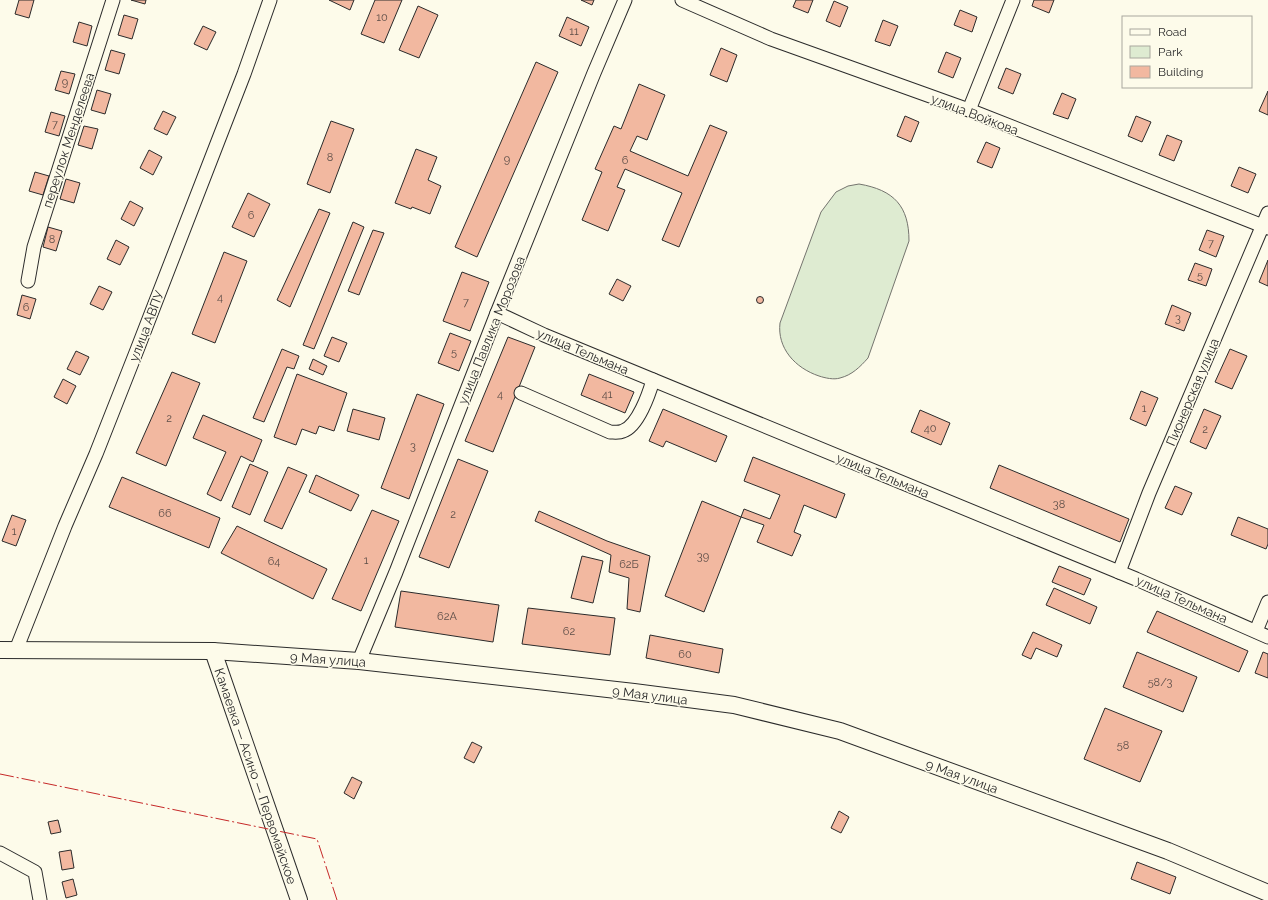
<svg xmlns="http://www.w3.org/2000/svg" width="1268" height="900" font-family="Raleway,sans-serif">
<rect width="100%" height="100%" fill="#fdfbea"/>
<path fill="#deebd1" stroke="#74746e" d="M859 184C894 190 909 206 909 241L868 358C860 367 852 375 840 378 834 380 825 378 819 376 795 368 777 348 780 323L821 212 836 192 848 186Z"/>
<g fill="#f2b8a0" stroke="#2b2b2b">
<polygon points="19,0 34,0 29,18 15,14"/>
<polygon points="131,0 146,0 145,4"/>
<polygon points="329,0 354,0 350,10"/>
<polygon points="375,0 402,0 384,43 361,34"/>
<polygon points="581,0 594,0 592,5"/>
<polygon points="796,0 813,0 808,13 793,7"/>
<polygon points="1034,0 1054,0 1049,13 1032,6"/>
<polygon points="834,1 848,7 840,27 826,21"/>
<polygon points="418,6 438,15 419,58 399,50"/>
<polygon points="960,10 977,17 972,32 954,25"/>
<polygon points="124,15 138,19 132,39 118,35"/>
<polygon points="567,17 589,27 581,46 559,36"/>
<polygon points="883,20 898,26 890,46 875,41"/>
<polygon points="79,22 92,26 87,46 73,42"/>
<polygon points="203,26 216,32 207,50 194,44"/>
<polygon points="721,48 737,55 727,82 710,75"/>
<polygon points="111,50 125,54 119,74 105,70"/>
<polygon points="946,52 961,58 953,78 938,72"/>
<polygon points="536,62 558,72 477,257 455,247"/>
<polygon points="1006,68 1021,74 1013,94 998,88"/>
<polygon points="61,71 75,74 69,94 55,90"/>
<polygon points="639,84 665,95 647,140 637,136 630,151 688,176 710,125 727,132 679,247 662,240 682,193 625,169 617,187 625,190 608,231 582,220 602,172 595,169 614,126 621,129"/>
<polygon points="97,90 111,94 105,114 91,110"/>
<polygon points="1268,91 1268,115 1259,111"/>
<polygon points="1062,93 1076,99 1068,119 1053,114"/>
<polygon points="163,111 176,117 167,135 154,129"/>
<polygon points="51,112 65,116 59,136 45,132"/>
<polygon points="905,116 919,122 911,142 897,136"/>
<polygon points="1136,116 1151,122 1142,142 1128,136"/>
<polygon points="331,121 354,129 330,193 307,184"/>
<polygon points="84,126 98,129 92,149 78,145"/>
<polygon points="1167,135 1182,141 1174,161 1159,155"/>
<polygon points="986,142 1000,148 992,168 977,162"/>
<polygon points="416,149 437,157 428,180 441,186 430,214 412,207 411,209 395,203"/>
<polygon points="149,150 162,157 153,175 140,168"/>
<polygon points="1239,167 1256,174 1248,193 1231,186"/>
<polygon points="35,172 49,176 43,195 29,191"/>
<polygon points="66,179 80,183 74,203 60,199"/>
<polygon points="248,193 270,204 254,237 232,227"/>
<polygon points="130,201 143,208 134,226 121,219"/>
<polygon points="319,209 330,213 290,307 277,300"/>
<polygon points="353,222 364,227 314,349 303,345"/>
<polygon points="48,227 62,231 56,251 43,247"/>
<polygon points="373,230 384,233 359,295 348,291"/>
<polygon points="1207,230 1224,236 1216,257 1199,250"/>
<polygon points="116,240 129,247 120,265 107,259"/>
<polygon points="224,252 247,261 215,343 192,334"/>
<polygon points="1268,260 1268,286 1259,282"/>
<polygon points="1195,263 1212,269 1206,286 1188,280"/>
<polygon points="462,272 489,282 470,331 443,321"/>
<polygon points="617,279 631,286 623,301 609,294"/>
<polygon points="99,286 112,292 103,310 90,304"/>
<polygon points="22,295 36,299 30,319 17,315"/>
<circle cx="760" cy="300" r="3.5"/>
<polygon points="1172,305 1191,313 1184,331 1165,324"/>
<polygon points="450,333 471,341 459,371 438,363"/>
<polygon points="332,337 347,343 339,362 324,356"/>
<polygon points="508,337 535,347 493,452 465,441"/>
<polygon points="282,349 299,356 294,369 287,367 264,422 253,418"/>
<polygon points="1230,349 1247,356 1232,389 1215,382"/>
<polygon points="76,351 89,357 80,375 67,369"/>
<polygon points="313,359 327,366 323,375 309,369"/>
<polygon points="172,372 200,383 166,466 136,453"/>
<polygon points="297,374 347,393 334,431 319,426 316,434 302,429 296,445 274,437"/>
<polygon points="589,374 634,392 625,413 581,395"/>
<polygon points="63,379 76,386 67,404 54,397"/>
<polygon points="1141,391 1158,398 1146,426 1130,419"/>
<polygon points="417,394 444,404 409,499 381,488"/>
<polygon points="353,409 385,418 379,440 347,431"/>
<polygon points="663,409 727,436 716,462 666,441 663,447 649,441"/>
<polygon points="1204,409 1221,416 1206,449 1190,442"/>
<polygon points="920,410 950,423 941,445 911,432"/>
<polygon points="203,415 262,440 253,462 241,456 221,501 207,494 226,452 193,438"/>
<polygon points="753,457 845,494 836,518 804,505 794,532 801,535 792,556 757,542 764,525 741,517 744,509 770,519 780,495 744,481"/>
<polygon points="458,459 488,471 449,568 419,557"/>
<polygon points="250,464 268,472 250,515 232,507"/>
<polygon points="999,465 1129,519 1120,542 990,488"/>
<polygon points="288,467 307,475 282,529 264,521"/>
<polygon points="316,475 359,495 351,511 309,492"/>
<polygon points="122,477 220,518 209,548 109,507"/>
<polygon points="1175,486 1192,493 1182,515 1165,508"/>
<polygon points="702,501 741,517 704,612 665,596"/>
<polygon points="372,510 399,521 361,611 332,599"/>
<polygon points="539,511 607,541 650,556 640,612 627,609 629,578 609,572 611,555 535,521"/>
<polygon points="12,515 26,520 16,546 2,541"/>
<polygon points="1238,517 1268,529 1268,544 1266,549 1231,535"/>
<polygon points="237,526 327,569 313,599 221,553"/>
<polygon points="582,556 603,561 593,603 571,598"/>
<polygon points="1059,566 1091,579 1084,595 1052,582"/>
<polygon points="1054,588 1097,607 1090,624 1046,605"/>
<polygon points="401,591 499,605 493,642 395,627"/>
<polygon points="528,608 615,618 610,655 522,644"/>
<polygon points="1157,611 1248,651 1239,672 1147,632"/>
<polygon points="1033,632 1062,645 1057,657 1036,648 1031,659 1022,655"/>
<polygon points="650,635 723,649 719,673 646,658"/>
<polygon points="1137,652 1197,677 1183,712 1123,687"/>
<polygon points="1263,652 1268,654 1268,678 1255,673"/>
<polygon points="1105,708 1162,731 1140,782 1084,759"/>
<polygon points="472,742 482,747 474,763 464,758"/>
<polygon points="352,777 362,782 354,799 344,793"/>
<polygon points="839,811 849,817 841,833 831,828"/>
<polygon points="58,820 61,832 51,834 48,822"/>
<polygon points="71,850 74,868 62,870 59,852"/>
<polygon points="1137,862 1176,877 1170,894 1131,879"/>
<polygon points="73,879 77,895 66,898 62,882"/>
</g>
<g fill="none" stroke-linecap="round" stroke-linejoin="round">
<g stroke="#2b2b2b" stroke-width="15">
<g id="minor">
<polyline points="682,0 771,39 969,110 1268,228"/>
<polyline points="969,110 1013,0"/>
<polyline points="28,281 34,247 113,0"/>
<polyline points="497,313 544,335 1136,579 1268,637"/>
<path d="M521 393 610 432C614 432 619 433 623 431 638 426 649 394 653 380"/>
<polyline points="1119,572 1149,493 1268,213"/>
<polyline points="1256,631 1268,602"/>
<polyline points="16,650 65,526 96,454 137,350 244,74 270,0"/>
<polyline points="359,661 396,572 497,313 594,73 625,0"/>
<polyline points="0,853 35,872 40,900"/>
</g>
</g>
<g stroke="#2b2b2b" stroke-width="18">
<g id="major">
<polyline points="0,650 213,651 359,661 634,692 734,705 840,731 1168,851 1268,893"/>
<polyline points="213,651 299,900"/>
</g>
</g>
<use href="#minor" stroke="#fdfbea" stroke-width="13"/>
<use href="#major" stroke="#fdfbea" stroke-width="16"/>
<polyline stroke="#c62828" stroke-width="1" stroke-dasharray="14 3 2 3" stroke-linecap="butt" points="0,774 317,839 337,900"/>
</g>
<g text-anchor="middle" stroke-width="3" stroke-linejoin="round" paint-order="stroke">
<g font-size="11" fill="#5d4e48">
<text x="382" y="21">10</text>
<text x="574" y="35">11</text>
<text x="65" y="86">9</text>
<text x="55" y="128">7</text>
<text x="330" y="161">8</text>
<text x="507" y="163">9</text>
<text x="625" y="164">6</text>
<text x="251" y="219">6</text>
<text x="52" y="243">8</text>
<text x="1211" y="247">7</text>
<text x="1200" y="279">5</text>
<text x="220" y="301">4</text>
<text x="466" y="306">7</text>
<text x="26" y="311">6</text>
<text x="1178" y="322">3</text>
<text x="454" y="356">5</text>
<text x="500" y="398">4</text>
<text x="607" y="398">41</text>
<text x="1144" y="412">1</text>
<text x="169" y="422">2</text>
<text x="930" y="432">40</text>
<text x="1205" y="433">2</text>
<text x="413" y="450">3</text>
<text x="1059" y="508">38</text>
<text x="165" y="517">66</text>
<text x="453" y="518">2</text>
<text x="14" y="535">1</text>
<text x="703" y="560">39</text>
<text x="366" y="564">1</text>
<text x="274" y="565">64</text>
<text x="629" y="568">62Б</text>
<text x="447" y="620">62А</text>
<text x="569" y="635">62</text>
<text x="685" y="658">60</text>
<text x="1160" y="686">58/3</text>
<text x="1123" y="749">58</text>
</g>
<g font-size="13" fill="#2b2b2b" stroke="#fdfbea">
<text transform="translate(975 114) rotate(21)" y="5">улица Войкова</text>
<text transform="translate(68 140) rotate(-72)" y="5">переулок Менделеева</text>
<text transform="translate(146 326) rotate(-69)" y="5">улица АВПУ</text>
<text transform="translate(491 330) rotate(-68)" y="5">улица Павлика Морозова</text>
<text transform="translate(583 351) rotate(23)" y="5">улица Тельмана</text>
<text transform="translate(1192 392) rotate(-67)" y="5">Пионерская улица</text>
<text transform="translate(883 475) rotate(22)" y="5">улица Тельмана</text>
<text transform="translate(1182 599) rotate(24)" y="5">улица Тельмана</text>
<text transform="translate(328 659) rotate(4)" y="5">9 Мая улица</text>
<text transform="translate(650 695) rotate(7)" y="5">9 Мая улица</text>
<text transform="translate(256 776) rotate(71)" y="5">Камаевка — Асино — Первомайское</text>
<text transform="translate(962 776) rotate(20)" y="5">9 Мая улица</text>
</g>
</g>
<rect x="1122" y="16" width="130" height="72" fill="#fdfbea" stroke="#a9a89e"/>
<rect x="1130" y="29" width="20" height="6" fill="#fdfbea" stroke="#a9a89e"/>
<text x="1158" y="36" font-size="12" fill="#2b2b2b">Road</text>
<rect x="1130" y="46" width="20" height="12" fill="#deebd1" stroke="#a9a89e"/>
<text x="1158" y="56" font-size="12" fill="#2b2b2b">Park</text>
<rect x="1130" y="66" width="20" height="12" fill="#f2b8a0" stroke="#a9a89e"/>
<text x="1158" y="76" font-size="12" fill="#2b2b2b">Building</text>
</svg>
